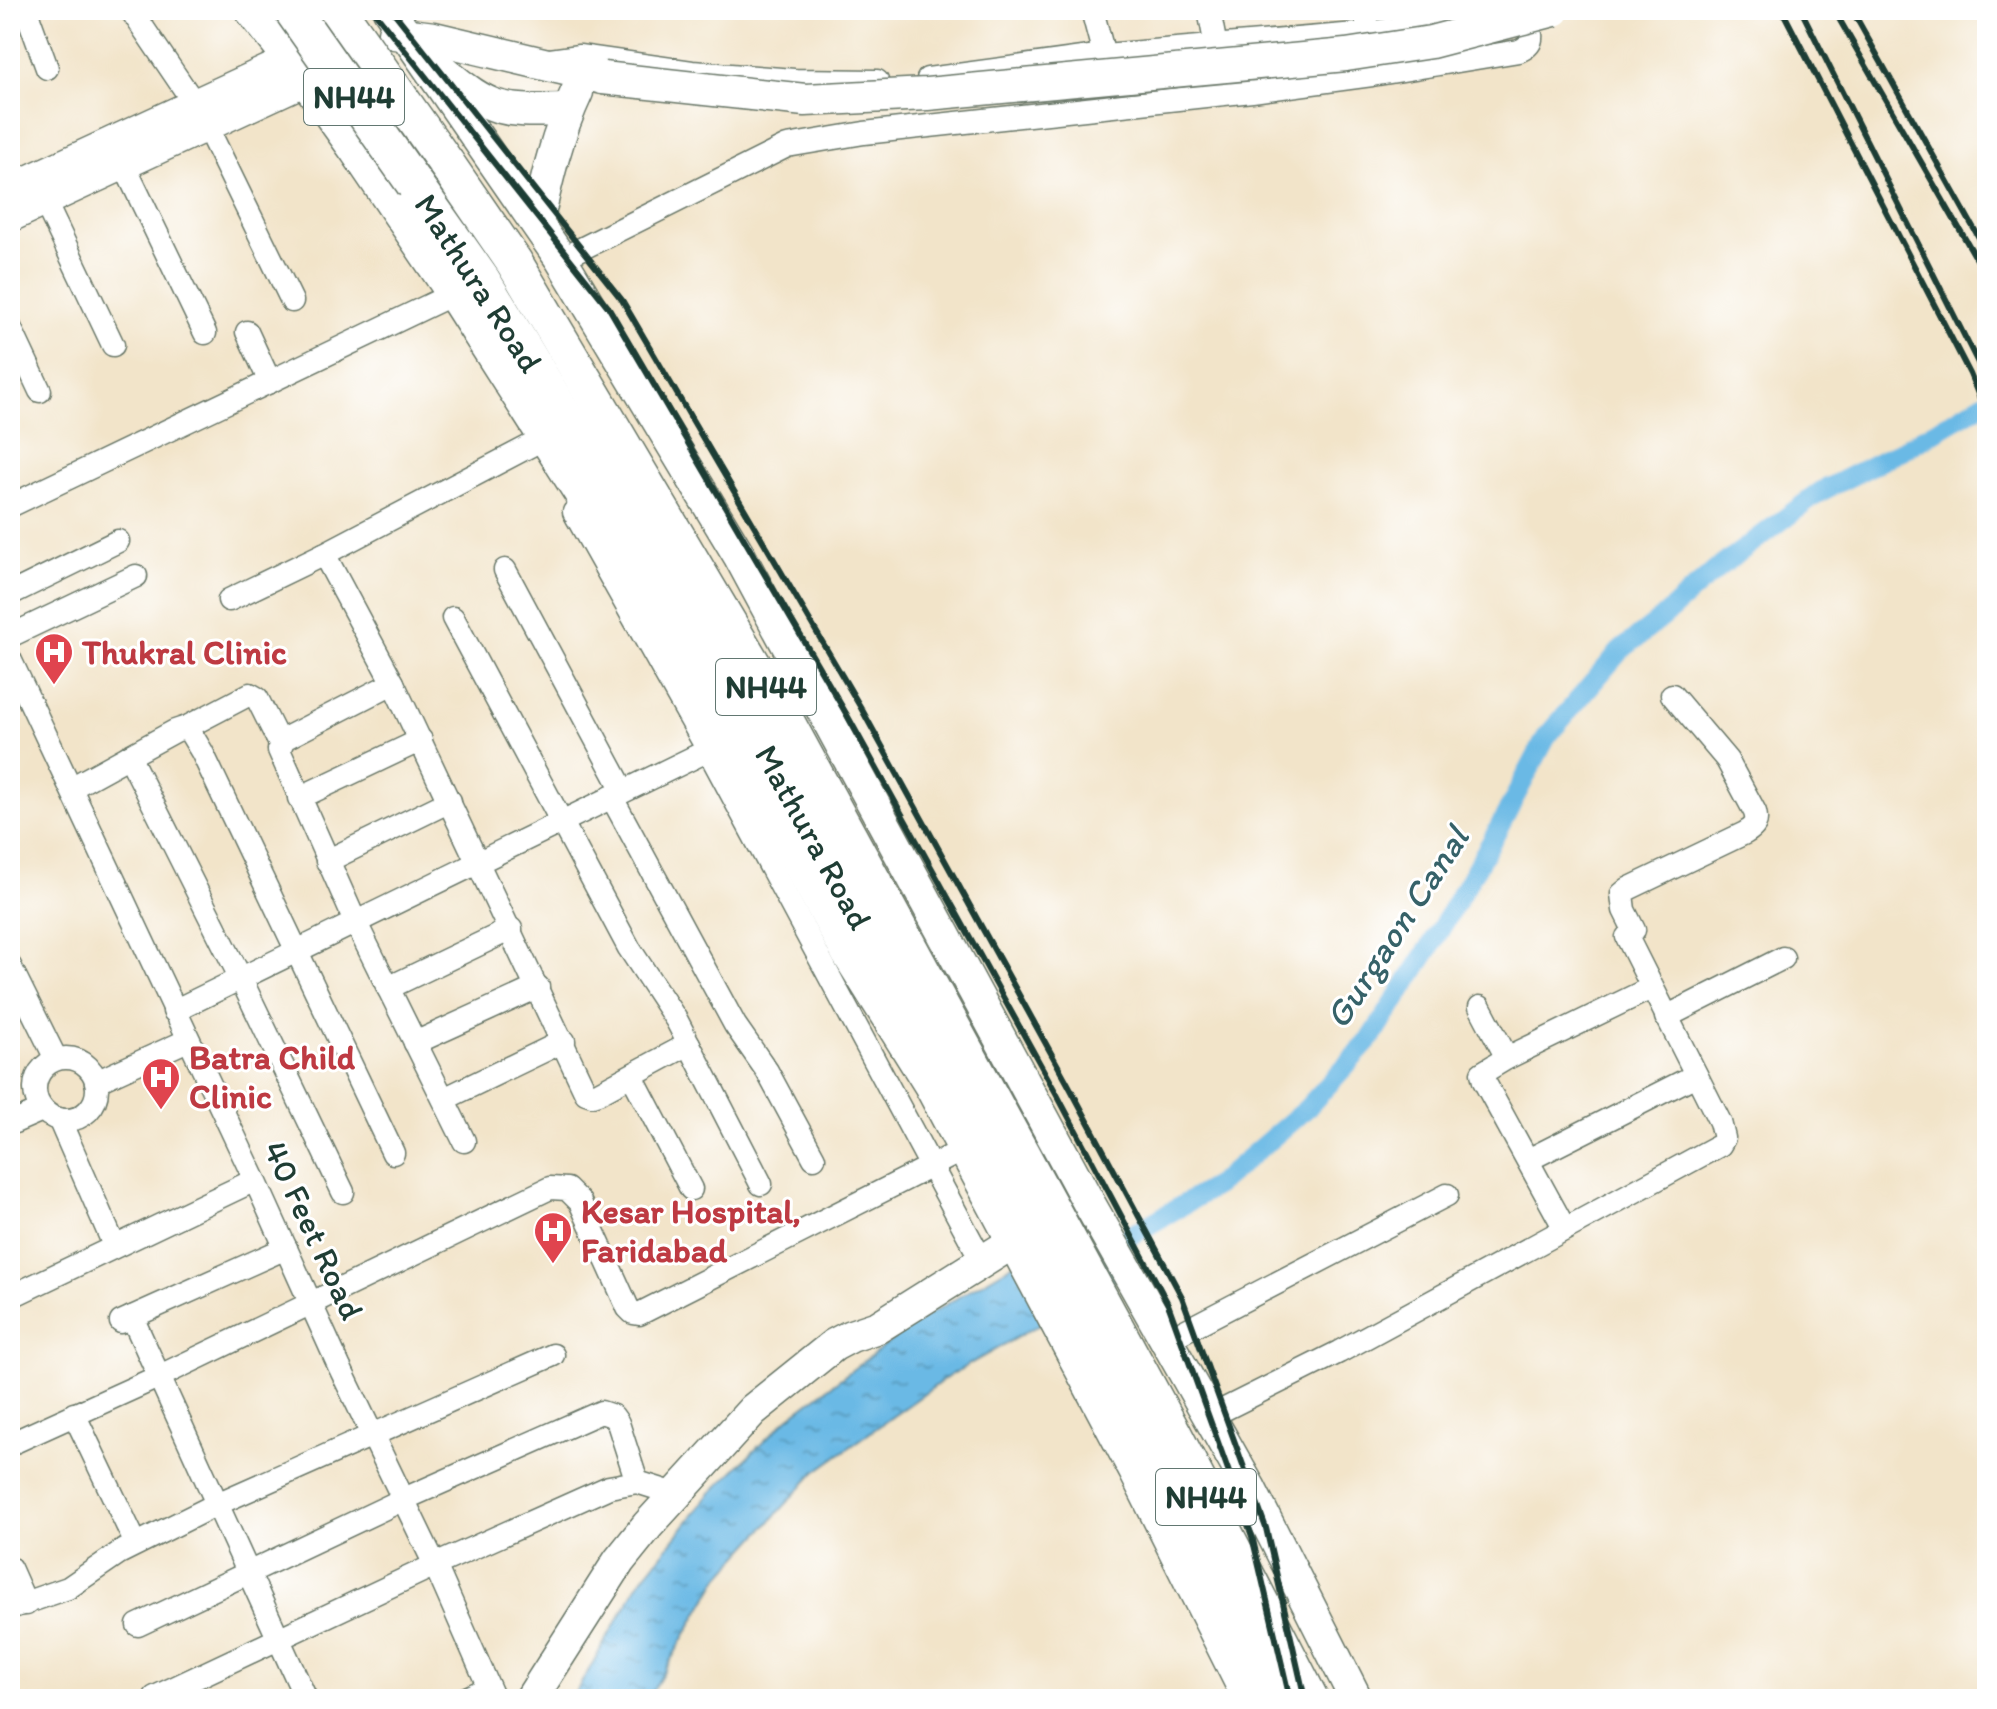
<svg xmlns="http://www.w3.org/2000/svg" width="1997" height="1709" font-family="Itim,sans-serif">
<defs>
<pattern id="water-ripples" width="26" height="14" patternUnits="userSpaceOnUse" patternTransform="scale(2)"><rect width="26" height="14" fill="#6bb9e5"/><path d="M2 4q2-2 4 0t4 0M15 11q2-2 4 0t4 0" fill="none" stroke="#5798ba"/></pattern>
</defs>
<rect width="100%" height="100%" fill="#fff"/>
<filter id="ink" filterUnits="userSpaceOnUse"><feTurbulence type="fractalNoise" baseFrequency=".0125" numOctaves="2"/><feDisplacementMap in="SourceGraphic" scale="16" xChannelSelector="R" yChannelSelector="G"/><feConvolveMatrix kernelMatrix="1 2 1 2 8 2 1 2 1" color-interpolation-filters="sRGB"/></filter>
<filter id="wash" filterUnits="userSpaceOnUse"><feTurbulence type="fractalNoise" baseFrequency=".006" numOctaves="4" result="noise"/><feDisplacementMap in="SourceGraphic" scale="32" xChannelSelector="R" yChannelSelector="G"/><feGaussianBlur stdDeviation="1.8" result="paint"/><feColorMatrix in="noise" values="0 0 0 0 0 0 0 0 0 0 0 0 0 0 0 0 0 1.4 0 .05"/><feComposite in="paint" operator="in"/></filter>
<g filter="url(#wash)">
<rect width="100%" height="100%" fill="#f2e4c9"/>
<polygon fill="url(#water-ripples)" stroke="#457b8c" stroke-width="2" points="1097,1214 1131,1272 949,1376 815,1472 718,1579 648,1699 572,1699 639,1583 710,1494 788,1418 912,1325"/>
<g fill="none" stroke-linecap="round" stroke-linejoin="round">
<polyline stroke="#6bb9e5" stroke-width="20" points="1106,1250 1217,1185 1307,1108 1372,1037 1430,947 1494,837 1547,736 1620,651 1662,618 1717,569 1820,492 1906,448 1987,401"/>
</g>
</g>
<g filter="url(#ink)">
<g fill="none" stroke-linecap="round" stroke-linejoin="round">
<g stroke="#697768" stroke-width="25">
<g id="minor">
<polyline points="26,10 47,68"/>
<polyline points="131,10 194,103"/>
<polyline points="1092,10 1104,55"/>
<polyline points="1209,10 1216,47"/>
<polyline points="1366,10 1369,46"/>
<polyline points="550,60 579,56 692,72 794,80 877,81"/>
<polyline points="928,79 1104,55 1368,33 1462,18 1485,10"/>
<polyline points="207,127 292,301"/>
<polyline points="124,165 205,333"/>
<polyline points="45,202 113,345"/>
<path d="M561 259 787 146 864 133 1252 91 1372 75 1519 51C1541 42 1528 25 1520 10"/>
<polyline points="10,327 40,391"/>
<polyline points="247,332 270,382"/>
<polyline points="10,506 453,294"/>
<polyline points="574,512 708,750 982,1261"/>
<polyline points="324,554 393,683 586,1093 592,1095 598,1093 689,1044"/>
<polyline points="505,570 623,790"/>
<polyline points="10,594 118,541"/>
<polyline points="229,600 324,554 545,438"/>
<polyline points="453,618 629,948 677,1021 761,1184"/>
<polyline points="10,636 136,576"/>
<polyline points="10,659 255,1180 339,1366 435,1565 494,1699"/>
<polyline points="393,683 284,739 279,750 355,921 464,1141"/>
<polyline points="187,727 250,694 257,698 280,744"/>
<polyline points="129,756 240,977 343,1192"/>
<polyline points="71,788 175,731 187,727 202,752 393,1153"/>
<polyline points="611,796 735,1025 767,1071 814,1158"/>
<polyline points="299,798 421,740"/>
<polyline points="327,861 450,801"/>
<polyline points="10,966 56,1059"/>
<polyline points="388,988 511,929"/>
<polyline points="1480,1007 1507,1058"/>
<polyline points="174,1011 719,745"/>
<polyline points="1666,1017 1783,958"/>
<polyline points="415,1043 538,987"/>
<circle cx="66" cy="1089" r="31"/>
<polyline points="632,1076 691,1189"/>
<polyline points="96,1082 188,1040"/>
<polyline points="444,1099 564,1041"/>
<polyline points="59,1119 114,1245"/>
<polyline points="10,1124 42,1110"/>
<polyline points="1528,1160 1696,1075"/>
<polyline points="1565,1229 1484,1081 1482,1073 1507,1058 1651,988"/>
<polyline points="10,1297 255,1180"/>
<polyline points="132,1317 306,1699"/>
<polyline points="121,1322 286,1248"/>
<polyline points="1167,1340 1447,1195"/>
<polyline points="74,1414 136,1544"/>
<path d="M1209 1417 1339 1352 1720 1145 1724 1138 1720 1122 1627 937 1634 930 1624 910 1622 894 1628 889 1745 833C1755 827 1758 823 1755 812L1727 760 1672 695"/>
<polyline points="10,1444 160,1376 550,1188 567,1189 580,1202 628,1308 633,1313 639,1314 963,1150"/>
<polyline points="10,1568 26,1604"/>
<polyline points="10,1608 68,1588 119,1553 217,1504 553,1355"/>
<polyline points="138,1625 404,1499 601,1412 613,1416 618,1423 637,1482"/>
<polyline points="155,1697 435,1565 609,1487 637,1482 675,1494"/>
<polyline points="464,1699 488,1688"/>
</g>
</g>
<g stroke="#697768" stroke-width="31">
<g id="tertiary">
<polyline points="10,188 290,59"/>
<polyline points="10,218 306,81"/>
</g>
</g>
<g stroke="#697768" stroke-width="35">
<g id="secondary">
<polyline points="251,10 290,59 356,151 453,294 631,573 731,739 848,954 930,1085 1135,1471 1249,1699"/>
<polyline points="389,10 561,259 739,555 1090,1205 1249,1487 1356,1699"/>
<polyline points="394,33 434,38 603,78"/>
<path d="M443 71C493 114 505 111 568 110"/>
<path d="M537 223C547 178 557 134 577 92"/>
<polyline points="531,1699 619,1561 648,1525 753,1410 834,1345 851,1336 878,1327 1012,1243"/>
</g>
</g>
<g stroke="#697768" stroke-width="39">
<g id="trunk">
<polyline points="446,163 514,262 782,714 1173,1433 1310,1699"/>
<polyline points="415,185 482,280 753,728 1156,1451 1277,1699"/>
</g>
</g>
<use href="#minor" stroke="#fff" stroke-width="22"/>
<use href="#tertiary" stroke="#fff" stroke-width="28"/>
<use href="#secondary" stroke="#fff" stroke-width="32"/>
<use href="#trunk" stroke="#fff" stroke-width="36"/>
<g stroke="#1f3d34" stroke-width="6">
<polyline points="373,10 609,308 847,715 1055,1091 1168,1304 1252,1536 1290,1699"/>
<polyline points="392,10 622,300 861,708 1068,1084 1182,1297 1266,1528 1305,1699"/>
<polyline points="1782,10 1970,374 1987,416"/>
<polyline points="1801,10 1987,381"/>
<polyline points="1834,10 1987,277"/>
<polyline points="1852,10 1987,252"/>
</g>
<g stroke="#697768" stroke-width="35" stroke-linecap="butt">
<polyline id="secondary-bridge" points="603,78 805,100 927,94 1346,55 1431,42 1554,10"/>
</g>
<g stroke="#697768" stroke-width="39" stroke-linecap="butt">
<g id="trunk-bridge">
<polyline points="292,10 415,185"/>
<polyline points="338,10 446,163"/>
</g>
</g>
<use href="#secondary-bridge" stroke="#fff" stroke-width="32"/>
<use href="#trunk-bridge" stroke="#fff" stroke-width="36"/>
</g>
</g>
<defs>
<g id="hospital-pin" transform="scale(2)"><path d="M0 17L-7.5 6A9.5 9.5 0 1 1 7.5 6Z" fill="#e0444e" stroke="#fff"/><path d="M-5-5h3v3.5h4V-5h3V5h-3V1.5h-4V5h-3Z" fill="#fff"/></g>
</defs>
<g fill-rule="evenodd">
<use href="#hospital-pin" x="54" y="652"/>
<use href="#hospital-pin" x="161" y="1077"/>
<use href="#hospital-pin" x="553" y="1231"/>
</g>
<g text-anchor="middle" stroke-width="6" stroke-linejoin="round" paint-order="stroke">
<g fill="#fff" stroke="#627771" stroke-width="2">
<rect x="304" y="69" width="100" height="56" rx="6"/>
<rect x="716" y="659" width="100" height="56" rx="6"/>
<rect x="1156" y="1469" width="100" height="56" rx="6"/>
</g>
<g font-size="32" font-weight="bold" fill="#1f3d34">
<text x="354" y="108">NH44</text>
<text x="766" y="698">NH44</text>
<text x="1206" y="1508">NH44</text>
</g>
<g font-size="34" fill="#1f3d34" stroke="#fff">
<text transform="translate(479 283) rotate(57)" y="12">Mathura Road</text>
<text transform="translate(814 837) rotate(61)" y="12">Mathura Road</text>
<text transform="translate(314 1230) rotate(65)" y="12">40 Feet Road</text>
</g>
<g font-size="34" font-weight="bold" fill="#be3a42" stroke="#fff" text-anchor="start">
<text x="82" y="664">Thukral Clinic</text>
<text x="189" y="1069">Batra Child<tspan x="189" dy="39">Clinic</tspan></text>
<text x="581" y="1223">Kesar Hospital,<tspan x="581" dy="39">Faridabad</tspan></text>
</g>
<g font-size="36" font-style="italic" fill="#366269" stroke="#fff">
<text transform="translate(1396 927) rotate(-57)" y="13">Gurgaon Canal</text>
</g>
</g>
<rect width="1997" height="1709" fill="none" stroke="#fff" stroke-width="40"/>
</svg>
